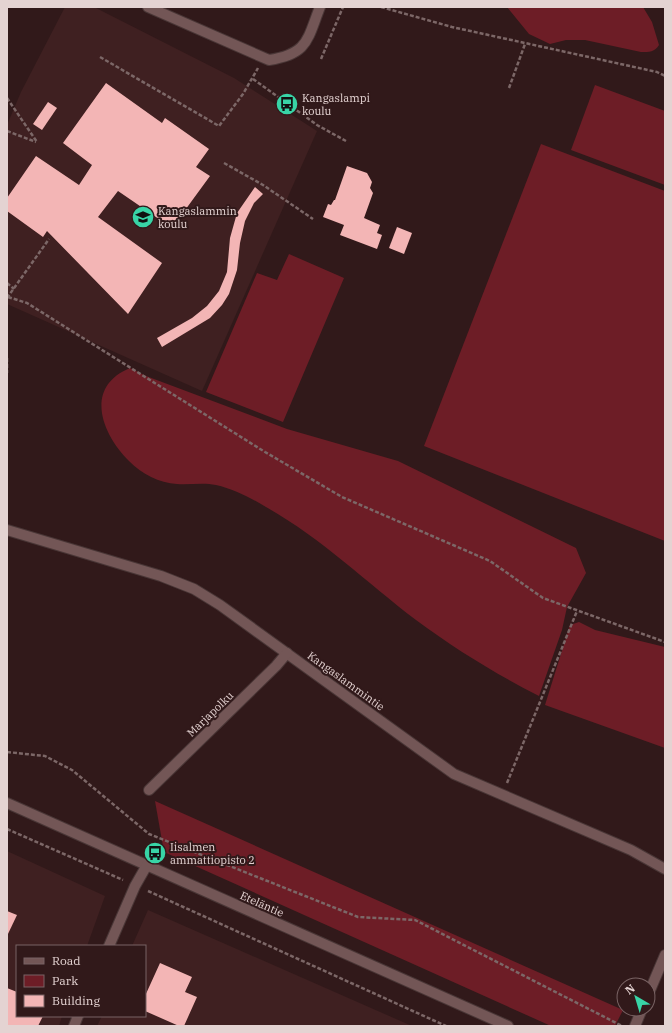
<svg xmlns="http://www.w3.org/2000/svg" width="672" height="1033" font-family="'IBM Plex Serif',serif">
<rect width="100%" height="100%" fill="#31191a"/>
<g fill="#3f2021">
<polygon points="65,7 94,7 234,78 317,131 202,391 7,304 7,125 21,92"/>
<polygon points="7,851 105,896 87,946 17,946 17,1016 62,1016 59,1026 7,1026"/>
<polygon points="148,910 412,1026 97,1026 102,1016 145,1016 145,946 132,946"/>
</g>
<g fill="#6d1d26">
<path d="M507 7H643L652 22 659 45C655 52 649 52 641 52L585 40H566L550 44 529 34Z"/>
<polygon points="595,85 665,111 665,185 571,150"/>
<polygon points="541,144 665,191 665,541 424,446"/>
<polygon points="289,254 344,278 283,422 206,392 257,273 277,280"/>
<path d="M130 368 146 376 287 429 398 461 576 548 586 573 567 607 562 630 539 696C496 674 455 649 416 620 366 582 321 538 266 507 251 498 234 489 216 485 203 482 190 485 177 484 159 483 142 474 129 461 101 433 84 387 130 368Z"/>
<polygon points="579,622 595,630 665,647 665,748 545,705 570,625"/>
<polygon points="155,801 623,1010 615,1026 551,1026 164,852"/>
</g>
<g fill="#f3b5b5">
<polygon points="106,83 162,123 165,118 209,149 196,167 210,176 172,228 118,191 98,217 162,263 128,314 47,231 43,237 7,211 7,198 36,156 79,185 92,165 63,143"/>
<polygon points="48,102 57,108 42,130 33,124"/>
<polygon points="347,166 367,173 372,182 370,188 373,193 364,218 380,225 377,233 382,235 377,249 340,235 344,225 323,217 328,204 331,205 334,200 335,200"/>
<polygon points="255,187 263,194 254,203 245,221 240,243 237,270 229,294 222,305 210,318 162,347 157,338 192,318 207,306 219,291 227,272 230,238 237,213"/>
<polygon points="397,227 412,233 404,254 389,248"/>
<polygon points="7,911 17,915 7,936"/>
<polygon points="160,963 192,977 185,992 197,997 184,1026 179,1026 145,1011 145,996"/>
<polygon points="7,988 17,992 17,1016 43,1016 38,1026 7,1026"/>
</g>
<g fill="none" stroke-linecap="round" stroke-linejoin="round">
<g stroke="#493636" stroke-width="12">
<g id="minor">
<path d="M148 7 269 60C308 54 307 40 320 7"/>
<polyline points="7,530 161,576 194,589 220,605 454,774 631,850 665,869"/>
<polyline points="149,790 276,666 287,653"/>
<polyline points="7,803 508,1026"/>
<polyline points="109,946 135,886 147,865"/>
<polyline points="648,995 665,955"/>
<polyline points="74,1026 78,1016"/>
<polyline points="635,1026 642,1009"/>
</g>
</g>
<g stroke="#7c6767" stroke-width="2.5" stroke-dasharray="4 2" stroke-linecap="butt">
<polyline points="381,7 452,27 657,72 665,76"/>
<polyline points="100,57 219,126 243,94 258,68"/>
<polyline points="321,59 343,7"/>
<polyline points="253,79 317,125 346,141"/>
<polyline points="509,88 525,44"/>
<polyline points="7,98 37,142"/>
<polyline points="7,131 36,142"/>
<polyline points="224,163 263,185 313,219"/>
<polyline points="7,283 14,289"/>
<polyline points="8,297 27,303 265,452 342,497 490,561 543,598 665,642"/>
<polyline points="7,298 49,239"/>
<polyline points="7,358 7,373"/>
<polyline points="7,752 45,756 72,770 149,834 358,917 415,920 622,1026"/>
<polyline points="507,783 577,611"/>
<polyline points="7,829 123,880"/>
<polyline points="148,891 446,1026"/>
</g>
<use href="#minor" stroke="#735656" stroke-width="10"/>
</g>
<defs>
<g id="bus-disc" transform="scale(1.15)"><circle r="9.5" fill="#38d4a6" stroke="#31191a"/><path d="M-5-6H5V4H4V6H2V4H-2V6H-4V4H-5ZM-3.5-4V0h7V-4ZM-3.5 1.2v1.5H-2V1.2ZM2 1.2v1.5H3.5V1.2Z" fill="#111"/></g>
<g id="school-disc" transform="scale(1.15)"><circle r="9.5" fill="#38d4a6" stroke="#31191a"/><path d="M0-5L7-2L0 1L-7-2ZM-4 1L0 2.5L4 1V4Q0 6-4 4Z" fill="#111"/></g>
</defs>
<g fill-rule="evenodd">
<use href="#bus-disc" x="287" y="104"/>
<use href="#school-disc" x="143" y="217"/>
<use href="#bus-disc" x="155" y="853"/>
</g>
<g text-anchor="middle" stroke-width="4" stroke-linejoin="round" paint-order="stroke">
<g font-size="11" fill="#e4d3d2" stroke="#31191a" text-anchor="start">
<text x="302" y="102">Kangaslampi<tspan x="302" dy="13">koulu</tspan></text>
<text x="158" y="215">Kangaslammin<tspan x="158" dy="13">koulu</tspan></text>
<text x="170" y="851">Iisalmen<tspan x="170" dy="13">ammattiopisto 2</tspan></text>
</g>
<g font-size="11" fill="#e4d3d2" stroke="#31191a">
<text transform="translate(346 681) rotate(36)" y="4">Kangaslammintie</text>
<text transform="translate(210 714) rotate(-44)" y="4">Marjapolku</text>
<text transform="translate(262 904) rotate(24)" y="4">Eteläntie</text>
</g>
</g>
<rect width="672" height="1033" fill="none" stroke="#e4d3d2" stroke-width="16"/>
<rect x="16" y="945" width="130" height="72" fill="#31191a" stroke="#796364"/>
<rect x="24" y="958" width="20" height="6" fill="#735656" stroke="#796364"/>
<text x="52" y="965" font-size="12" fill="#e4d3d2">Road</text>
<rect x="24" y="975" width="20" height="12" fill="#6d1d26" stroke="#796364"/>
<text x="52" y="985" font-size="12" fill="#e4d3d2">Park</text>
<rect x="24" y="995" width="20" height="12" fill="#f3b5b5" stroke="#796364"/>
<text x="52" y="1005" font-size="12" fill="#e4d3d2">Building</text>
<g transform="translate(636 997) rotate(322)"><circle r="19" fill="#31191a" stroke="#796364"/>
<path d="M0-3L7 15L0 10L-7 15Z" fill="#38d4a6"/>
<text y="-6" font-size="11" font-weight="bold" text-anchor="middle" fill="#e4d3d2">N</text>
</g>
</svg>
